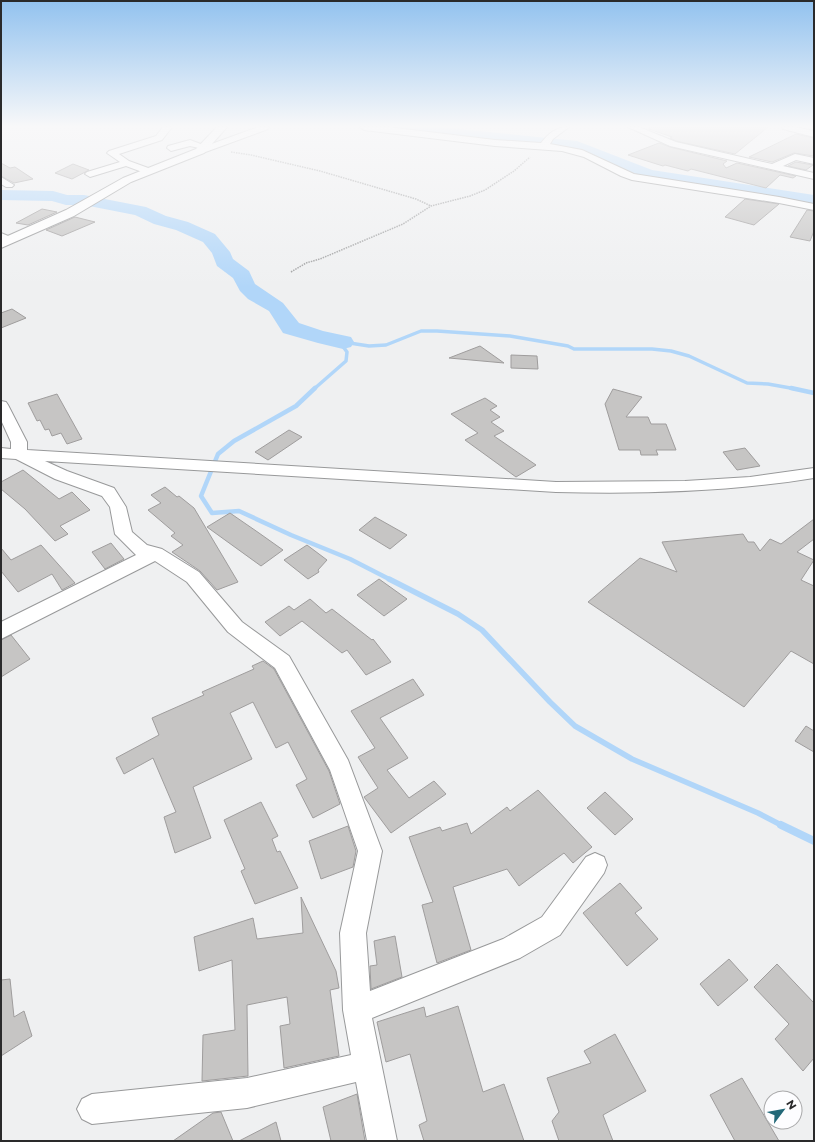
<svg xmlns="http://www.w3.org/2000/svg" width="815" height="1142" font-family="Montserrat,sans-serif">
<rect width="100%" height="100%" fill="#eff0f1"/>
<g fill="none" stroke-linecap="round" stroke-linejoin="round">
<polyline stroke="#b1d6f9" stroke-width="3.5" points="314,389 346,361 347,352 342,345 343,342 369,346 386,345 421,331 437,331 510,336 568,346 574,349 652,349 671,351 689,356 747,383 768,384 796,389"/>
<g stroke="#b1d6f9" stroke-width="4.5">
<polyline points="315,388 296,406 234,441 218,454 201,496 212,513 239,511 291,535 350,559 391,580"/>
<polyline points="791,388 814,393"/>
</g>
<polyline stroke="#b1d6f9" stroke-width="5.5" points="389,579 458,614 482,630 550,702 575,726 632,759 758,813 783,826"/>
<polyline stroke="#b1d6f9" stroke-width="8" points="781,825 814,841"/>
<g fill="#b1d6f9" fill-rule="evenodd">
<polygon points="392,127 439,127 577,141 652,170 814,195 814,205 649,179 575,149 399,131 394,130"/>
<polygon points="1,190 53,191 67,195 84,195 146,207 166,216 188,222 215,234 230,252 233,259 249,271 255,284 283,303 299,323 323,331 351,337 354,342 351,347 343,349 318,343 283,333 269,311 248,299 240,291 233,278 217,266 212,253 203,242 176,230 154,224 135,215 84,205 66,205 52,201 1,200"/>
</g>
</g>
<g fill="#c6c5c4" stroke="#9f9d9d">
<polygon points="649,127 768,127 735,154 676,141 670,138 672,137 649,129"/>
<polygon points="796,134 814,138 814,156 794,153 772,162 749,157"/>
<polygon points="659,143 670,147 727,161 723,164 726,168 737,163 796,176 793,178 780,175 766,188 691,169 688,171 665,165 663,166 628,155"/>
<polygon points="796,162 813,165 806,170 788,166"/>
<polygon points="1,163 10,168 15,167 33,179 14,183 1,176"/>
<polygon points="73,164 89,170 72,179 55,173"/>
<polygon points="745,199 779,204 754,225 725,217"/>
<polygon points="42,209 57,212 28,225 16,223"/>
<polygon points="807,210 814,211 814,231 810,241 790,237"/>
<polygon points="75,217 95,222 62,236 46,230"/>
<polygon points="12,309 26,318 1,328 1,313"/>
<polygon points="480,346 504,363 449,358"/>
<polygon points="511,355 537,356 538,369 511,368"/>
<polygon points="613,389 642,397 626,417 648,417 651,424 666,424 676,450 656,450 658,455 641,455 640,450 619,450 605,404"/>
<polygon points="57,394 82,439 67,444 61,433 52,436 49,429 45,430 40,420 37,421 28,403"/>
<polygon points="485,398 497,406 490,410 500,417 491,422 504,431 494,436 536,465 516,477 465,440 478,433 451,414"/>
<polygon points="289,430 302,437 268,460 255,452"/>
<polygon points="745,448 760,466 737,470 723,452"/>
<polygon points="23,470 59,499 72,492 90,510 60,526 68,534 55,541 25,509 1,489 1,482"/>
<polygon points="165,487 177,497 179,496 194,508 238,582 217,590 200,571 172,552 183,545 171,536 175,533 148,510 161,503 151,495"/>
<polygon points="230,513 259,533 283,550 261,566 207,527"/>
<polygon points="375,517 407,535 390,549 359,530"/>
<polygon points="814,519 814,539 797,552 814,560 801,580 814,586 814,664 791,651 744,707 588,602 640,558 677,572 662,542 743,534 748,542 754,542 760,551 770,539 781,544"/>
<polygon points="111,543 124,559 105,569 92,552"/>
<polygon points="41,545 75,583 62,590 52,574 18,592 1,571 1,548 11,560"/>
<polygon points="307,545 327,560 318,570 319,572 308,579 284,560"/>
<polygon points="379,579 407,599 384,616 357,595"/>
<polygon points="310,599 326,613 332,609 372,640 373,639 391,662 366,675 347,650 342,653 302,621 280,636 265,622 289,606 294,610"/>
<polygon points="11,635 30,659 1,677 1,640"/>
<polygon points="263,661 274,669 329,771 340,804 313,818 296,785 307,779 288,742 276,748 253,702 230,713 252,759 193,787 211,838 175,853 164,817 176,812 153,758 124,774 116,758 159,735 152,718 204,695 202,692 254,669 252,666"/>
<polygon points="413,679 424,695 380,718 408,758 387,770 409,798 434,781 446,794 391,833 364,797 378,788 358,757 375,748 351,711"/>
<polygon points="806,726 814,731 814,752 795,741"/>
<polygon points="538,790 592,847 573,863 564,853 519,886 507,869 453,887 471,950 437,963 422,905 433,902 409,837 440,827 442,831 467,823 471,834 507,807 510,811"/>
<polygon points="605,792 633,819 615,835 587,808"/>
<polygon points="261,802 278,836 272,839 277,852 280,851 298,888 255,904 241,871 245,869 224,820"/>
<polygon points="348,826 356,851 353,867 321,879 309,841"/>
<polygon points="620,883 642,908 635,913 658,939 627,966 583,913"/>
<polygon points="301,897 336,971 339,988 330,990 339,1056 284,1068 280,1026 290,1024 287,997 247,1005 248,1076 202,1081 203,1035 235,1030 232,960 199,971 194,937 253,918 257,939 303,933"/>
<polygon points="395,936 402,977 371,989 370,966 377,965 374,941"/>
<polygon points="729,959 748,980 718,1006 700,984"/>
<polygon points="777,964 814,1003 814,1058 803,1071 775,1039 789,1024 754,987"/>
<polygon points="10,979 14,1017 24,1011 32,1036 1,1056 1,980"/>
<polygon points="458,1006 483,1092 504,1084 524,1141 424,1141 419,1125 427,1121 410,1054 386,1062 377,1022 424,1007 426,1017"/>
<polygon points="615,1034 646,1091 603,1115 613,1141 559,1141 552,1121 559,1112 547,1078 591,1063 584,1051"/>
<polygon points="742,1078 779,1141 735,1141 710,1095"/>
<polygon points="357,1094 365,1141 331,1141 323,1107"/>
<polygon points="221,1112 233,1141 173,1141 213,1113"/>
<polygon points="276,1122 281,1141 239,1141"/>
</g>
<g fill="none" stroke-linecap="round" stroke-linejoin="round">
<g stroke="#98999a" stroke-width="2">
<g id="minor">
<polygon points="163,127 172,127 162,140 119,154 129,161 151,169 153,171 151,173 145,173 126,166 90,177 85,174 87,172 120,162 107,153 109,151 156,136"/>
<polygon points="258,127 269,127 268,129 200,154 196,151 199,148 190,146 171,151 167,148 168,146 190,140 206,146"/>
<path d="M360 127H387L495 140 541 143C549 133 556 127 569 127L553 139 550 144 582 150 634 174 779 197 814 204V210L779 203 632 180 621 176 584 157 562 151 495 146 364 130Z"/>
<polygon points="628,127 639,127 676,142 772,164 795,154 814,158 814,164 796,160 783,166 814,173 814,179 670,146"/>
<polygon points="782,127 795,127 814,131 814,137 783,129"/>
<polygon points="1,177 14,185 12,187 6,187 1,184"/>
<polygon points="1,233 13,238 14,240 9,243 1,240"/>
<path d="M1 401 6 402 8 405 27 442V450L556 482 685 481 750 477 814 468V478C728 492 643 494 556 492L45 461 67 471 114 488 126 507 132 532 147 545 162 549 199 572 242 622 289 656 348 760 382 851 366 933 370 991 503 939 542 917 586 857 595 853 604 857 607 865 604 873 560 935 520 958 372 1018 397 1141H367L356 1082 247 1108 92 1124 82 1119 77 1109 82 1099 92 1094 247 1078 351 1055 343 1010 340 933 358 851 330 770 275 668 228 632 187 582 155 561 1 639V622L136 555 115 534 110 507 102 496 55 479 16 459 1 458V448L11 449V442L1 420Z"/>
</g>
</g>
<g stroke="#98999a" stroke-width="2">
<polygon id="major" points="217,127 227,127 204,153 131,182 74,216 1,248 1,239 66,210 123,178 196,149"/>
</g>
<g stroke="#a0a1a2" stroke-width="1.5" stroke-dasharray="1.5 1" stroke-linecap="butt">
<polyline points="231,152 251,155 320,171 416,199 431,206"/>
<polyline points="291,272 306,263 320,259 403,224 431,206 470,196 485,190 514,171 530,157"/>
</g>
<use href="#minor" fill="#fff" fill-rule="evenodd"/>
<use href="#major" fill="#fff" fill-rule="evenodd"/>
</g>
<linearGradient id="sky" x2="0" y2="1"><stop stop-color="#92c2ef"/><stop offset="0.44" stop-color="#f8f8f9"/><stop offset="1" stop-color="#f8f8f9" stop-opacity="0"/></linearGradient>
<rect width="815" height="287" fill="url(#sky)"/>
<rect width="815" height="1142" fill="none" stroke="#2a2a2b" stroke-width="4"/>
<g transform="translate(783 1110) rotate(58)"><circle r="19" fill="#fdfdff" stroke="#a9a9aa"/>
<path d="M0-3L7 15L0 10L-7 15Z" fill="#226878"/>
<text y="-6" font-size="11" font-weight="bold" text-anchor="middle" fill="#2a2a2b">N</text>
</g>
</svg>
